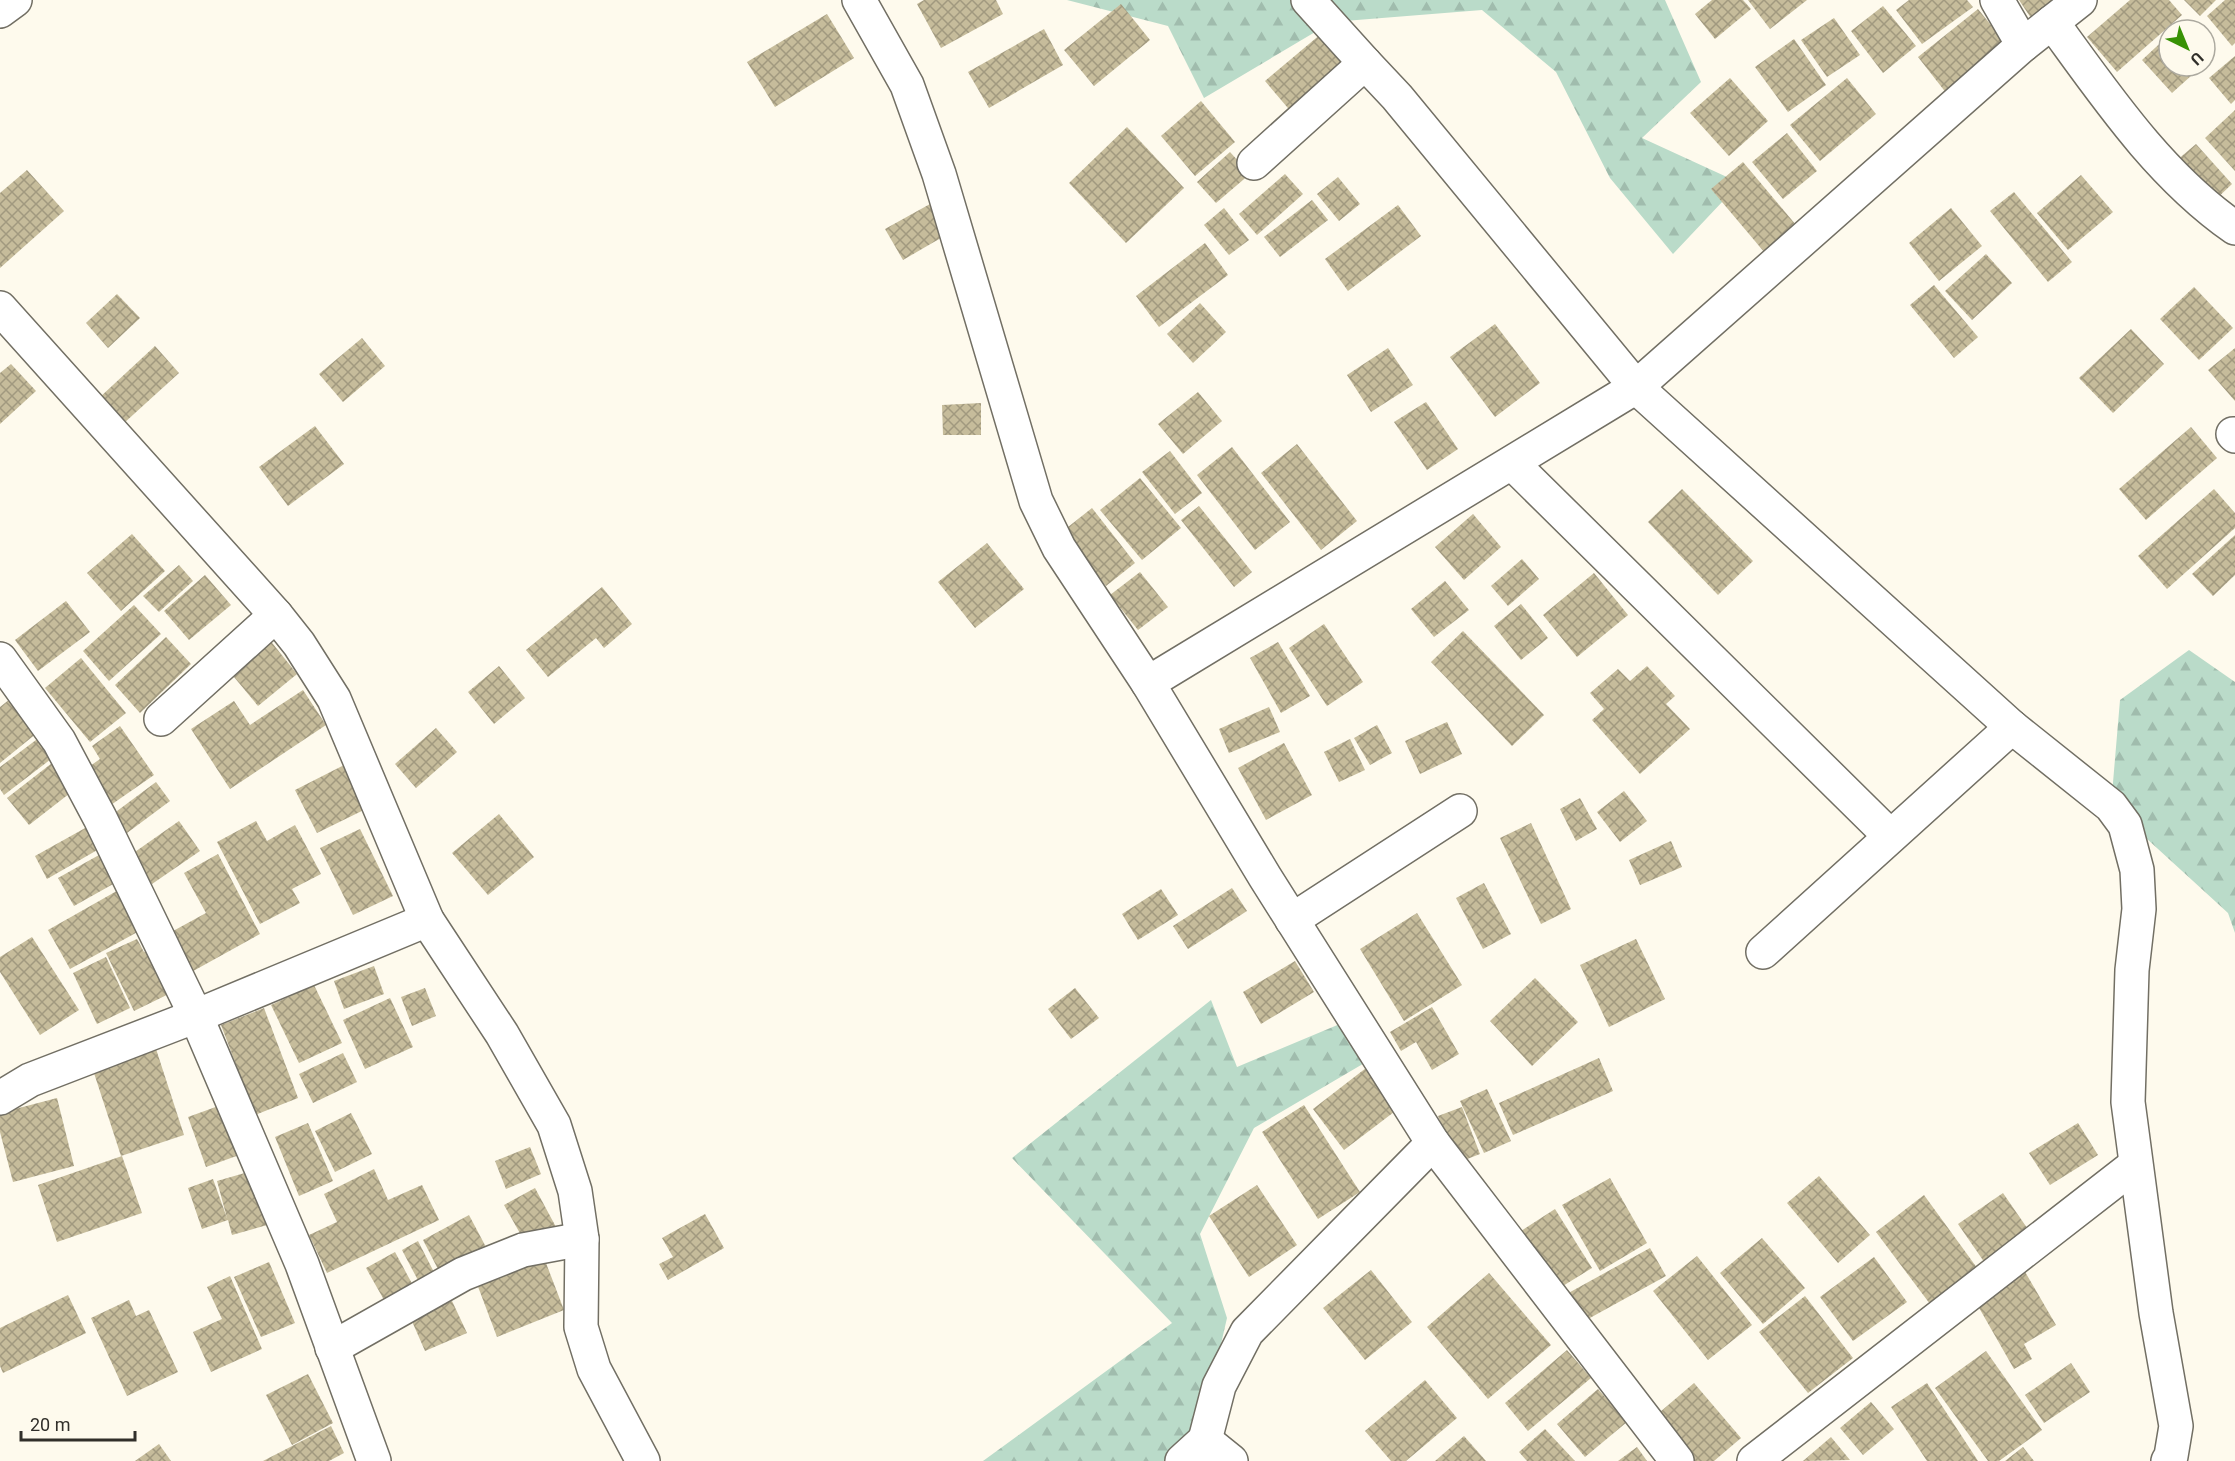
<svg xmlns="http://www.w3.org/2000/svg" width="2235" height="1461" font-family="Roboto,sans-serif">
<defs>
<pattern id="forest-firs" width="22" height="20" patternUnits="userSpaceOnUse" patternTransform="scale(1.5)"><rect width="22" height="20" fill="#badbc9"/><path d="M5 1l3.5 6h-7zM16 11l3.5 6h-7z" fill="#a0bcad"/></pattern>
<pattern id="building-cross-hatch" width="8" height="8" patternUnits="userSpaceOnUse" patternTransform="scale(1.5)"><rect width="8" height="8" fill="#c6bc9b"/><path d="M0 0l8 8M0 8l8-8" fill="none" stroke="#a1997f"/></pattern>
</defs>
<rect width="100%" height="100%" fill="#fefaed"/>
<g fill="url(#forest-firs)">
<polygon points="1067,0 1665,0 1701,82 1642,138 1740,183 1673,254 1610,178 1556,72 1482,10 1332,22 1204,98 1168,26"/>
<polygon points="2189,650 2235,682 2235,933 2228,913 2111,806 2120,700"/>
<polygon points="1211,1000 1237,1067 1347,1021 1373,1058 1254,1128 1200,1234 1227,1318 1199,1439 1174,1461 983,1461 1172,1323 1012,1158"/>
</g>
<g fill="url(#building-cross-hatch)">
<polygon points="924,0 996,0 1003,14 941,48 917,4"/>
<polygon points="1712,0 1743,0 1751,9 1715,39 1695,14"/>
<polygon points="1748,0 1807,0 1770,29"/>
<polygon points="1909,0 1967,0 1973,7 1922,44 1896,10"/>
<polygon points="2019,0 2064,0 2033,21"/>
<polygon points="2130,0 2169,0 2182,15 2117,72 2087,37"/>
<polygon points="2184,0 2216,0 2200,16"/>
<polygon points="2225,0 2235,0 2235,43 2232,46 2207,16"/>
<polygon points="1121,4 1150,40 1094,86 1064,50"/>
<polygon points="1883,6 1916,46 1883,73 1851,31"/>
<polygon points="1978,9 2007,45 1947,94 1918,57"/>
<polygon points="827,14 854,58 775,107 747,62"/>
<polygon points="1834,18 1860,55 1827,77 1801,40"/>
<polygon points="1044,29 1063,65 989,108 968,72"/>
<polygon points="1322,33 1349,65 1293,114 1265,81"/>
<polygon points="2169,35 2169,66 2202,66 2172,93 2142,60"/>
<polygon points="1794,39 1826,85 1788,112 1755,67"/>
<polygon points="2235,56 2235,100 2231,104 2209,78"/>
<polygon points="1730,78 1768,121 1729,156 1690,113"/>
<polygon points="1847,78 1876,114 1820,161 1790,125"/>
<polygon points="1201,101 1235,142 1195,176 1161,136"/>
<polygon points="2235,110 2235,171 2205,138"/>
<polygon points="1127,127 1184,188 1126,243 1069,183"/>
<polygon points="1787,133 1817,171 1783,199 1752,162"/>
<polygon points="2196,144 2232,184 2213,202 2176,161"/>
<polygon points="1230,152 1250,174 1216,203 1197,182"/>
<polygon points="1743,162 1796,225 1765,253 1711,189"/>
<polygon points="27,170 64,211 0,268 0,193"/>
<polygon points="1285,174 1303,194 1257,235 1239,214"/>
<polygon points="2081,175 2113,212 2068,250 2037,213"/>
<polygon points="1338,177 1360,204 1339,221 1317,194"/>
<polygon points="2014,192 2072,262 2048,282 1990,211"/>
<polygon points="1312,200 1328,220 1280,257 1264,237"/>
<polygon points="930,204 946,235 903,260 885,229"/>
<polygon points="1398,205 1421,236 1348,291 1325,259"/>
<polygon points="1224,208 1249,240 1229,255 1204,225"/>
<polygon points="1951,208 1982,246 1939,281 1909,243"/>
<polygon points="1205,243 1228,275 1159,327 1136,296"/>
<polygon points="1986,254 2012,283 1972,320 1945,291"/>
<polygon points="1934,285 1978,337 1954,358 1910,305"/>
<polygon points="2194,287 2233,328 2199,360 2160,319"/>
<polygon points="117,294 140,318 108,348 86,323"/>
<polygon points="1200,303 1226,332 1193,363 1167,334"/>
<polygon points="1495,324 1540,383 1495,417 1450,357"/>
<polygon points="2131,329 2164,364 2113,413 2079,378"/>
<polygon points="362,338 385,366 343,402 319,374"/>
<polygon points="155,346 179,373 123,424 99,398"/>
<polygon points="1388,348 1413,385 1371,412 1347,375"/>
<polygon points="2235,348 2235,401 2208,370"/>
<polygon points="11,364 36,391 0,424 0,373"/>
<polygon points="1198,392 1222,421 1183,454 1158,424"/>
<polygon points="1426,402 1458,449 1427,470 1394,422"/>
<polygon points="981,403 981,435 943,435 942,405"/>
<polygon points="315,426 344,464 288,506 259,467"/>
<polygon points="2191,427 2217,458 2146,520 2119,489"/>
<polygon points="1297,444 1357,521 1321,550 1261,473"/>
<polygon points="1232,447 1290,522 1255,550 1197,475"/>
<polygon points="1170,451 1202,493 1175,514 1142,472"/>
<polygon points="1140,478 1181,528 1142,560 1100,510"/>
<polygon points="1682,489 1753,561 1718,595 1648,522"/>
<polygon points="2214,489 2235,513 2235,528 2167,589 2138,556"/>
<polygon points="1199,506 1252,572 1234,587 1181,520"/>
<polygon points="1092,508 1135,563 1106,586 1063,531"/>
<polygon points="1473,514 1501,547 1464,580 1435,547"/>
<polygon points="132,534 165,571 121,611 87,573"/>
<polygon points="2235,535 2235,575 2213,596 2192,574"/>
<polygon points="987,543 1024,589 975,628 938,582"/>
<polygon points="1522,559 1539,579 1508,606 1491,586"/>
<polygon points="179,565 193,581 159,612 143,596"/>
<polygon points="1140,572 1168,607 1138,630 1110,595"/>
<polygon points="1594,573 1628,615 1577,657 1543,615"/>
<polygon points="205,575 231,605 189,640 164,611"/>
<polygon points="1445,581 1469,610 1434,637 1411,609"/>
<polygon points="602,587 632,624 604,648 596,638 548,677 526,650"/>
<polygon points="66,601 90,632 38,671 15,640"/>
<polygon points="1521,604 1548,638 1521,660 1494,626"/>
<polygon points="134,605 161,634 109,681 83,651"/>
<polygon points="1324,624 1363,682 1327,706 1289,648"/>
<polygon points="1463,631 1544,715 1512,746 1431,662"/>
<polygon points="166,637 191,664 140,713 115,685"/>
<polygon points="269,639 297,674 258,706 229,671"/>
<polygon points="1278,642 1310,696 1281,713 1250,658"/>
<polygon points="81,658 126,713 90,742 45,688"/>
<polygon points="499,666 525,698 494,724 468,692"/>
<polygon points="1647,666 1675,696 1666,704 1690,729 1640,774 1592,720 1604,709 1590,693 1618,669 1630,681"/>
<polygon points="303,690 326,725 230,789 191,729 234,701 250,725"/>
<polygon points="10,699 37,733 0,763 0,707"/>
<polygon points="1269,707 1280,732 1229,753 1219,729"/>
<polygon points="1447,722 1462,754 1420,774 1405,741"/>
<polygon points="1377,725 1392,753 1370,765 1354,738"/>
<polygon points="120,726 154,775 108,807 83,771 100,759 92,746"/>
<polygon points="436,728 457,752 416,788 395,764"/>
<polygon points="40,737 55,756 4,795 0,789 0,767"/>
<polygon points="1350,739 1365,770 1339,782 1324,752"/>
<polygon points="1284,743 1312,795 1266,820 1238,768"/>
<polygon points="352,761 374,805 317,833 295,790"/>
<polygon points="52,763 74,790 29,825 7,798"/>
<polygon points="156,782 170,801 123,836 109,817"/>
<polygon points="1624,791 1647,821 1620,842 1597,812"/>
<polygon points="1580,798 1597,829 1576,841 1560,809"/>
<polygon points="499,814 534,857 488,895 452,853"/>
<polygon points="179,821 200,851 152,884 132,854"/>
<polygon points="256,821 267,841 295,825 321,874 292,889 300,903 260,924 217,842"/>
<polygon points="1531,823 1571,909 1541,924 1500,838"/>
<polygon points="87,827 99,849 47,879 35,856"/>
<polygon points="360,829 393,896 353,915 320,848"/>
<polygon points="1671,841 1682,867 1640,885 1629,860"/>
<polygon points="218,854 260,934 186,975 164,936 206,913 184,873"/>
<polygon points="99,855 115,883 74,906 58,878"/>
<polygon points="1484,883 1511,934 1483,949 1456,898"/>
<polygon points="122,888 143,929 70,969 48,930"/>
<polygon points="1232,888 1247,911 1188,949 1173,926"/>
<polygon points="1161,889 1178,915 1138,940 1122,914"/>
<polygon points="1417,913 1462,985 1404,1021 1360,949"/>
<polygon points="32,937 79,1010 40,1035 0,972 0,957"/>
<polygon points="137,939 144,952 159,945 179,989 134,1011 106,953"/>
<polygon points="1636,939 1665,999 1609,1027 1580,965"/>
<polygon points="106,957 130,1008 97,1024 73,973"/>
<polygon points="1295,961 1314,992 1261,1024 1243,992"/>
<polygon points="374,966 384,994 344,1009 334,981"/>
<polygon points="1535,978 1578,1022 1532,1066 1490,1021"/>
<polygon points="314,985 342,1043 299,1063 271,1005"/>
<polygon points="425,988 436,1016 412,1026 401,997"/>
<polygon points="1075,988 1099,1018 1071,1039 1048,1009"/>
<polygon points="390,998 413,1047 365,1069 343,1020"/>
<polygon points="1432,1007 1459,1054 1432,1070 1416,1042 1401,1051 1390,1032"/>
<polygon points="264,1008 298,1098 255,1115 221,1025"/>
<polygon points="156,1049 184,1135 121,1156 93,1070"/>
<polygon points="343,1053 357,1082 313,1103 299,1074"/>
<polygon points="1599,1058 1613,1091 1513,1135 1499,1103"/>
<polygon points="1366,1068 1398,1109 1344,1150 1313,1109"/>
<polygon points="1487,1089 1511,1141 1484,1153 1460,1101"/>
<polygon points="57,1098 74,1166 13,1182 0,1132 0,1113"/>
<polygon points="224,1104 242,1154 206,1167 188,1117"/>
<polygon points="1304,1105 1360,1192 1318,1219 1262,1132"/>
<polygon points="1462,1107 1480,1154 1457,1163 1438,1116"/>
<polygon points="351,1113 372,1154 335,1172 315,1131"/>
<polygon points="308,1123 333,1181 299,1196 275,1137"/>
<polygon points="2078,1123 2098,1155 2050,1185 2029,1153"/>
<polygon points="530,1147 541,1174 506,1189 495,1161"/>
<polygon points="122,1156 142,1213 57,1242 38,1185"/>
<polygon points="259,1169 274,1223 232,1235 228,1220 202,1229 188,1188 213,1179 227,1218 217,1181"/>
<polygon points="374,1169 388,1200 422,1185 439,1220 327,1273 309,1235 337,1222 324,1194"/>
<polygon points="1819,1176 1870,1235 1838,1263 1787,1203"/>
<polygon points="1610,1178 1647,1243 1600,1271 1562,1205"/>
<polygon points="1257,1185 1297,1245 1249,1277 1209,1216"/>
<polygon points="535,1188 556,1227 526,1244 504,1205"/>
<polygon points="2003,1193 2034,1238 1989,1269 1958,1224"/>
<polygon points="1924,1195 1983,1276 1936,1312 1876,1232"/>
<polygon points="1555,1209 1592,1268 1558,1289 1521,1231"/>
<polygon points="705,1214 724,1248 668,1280 659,1264 673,1257 662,1238"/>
<polygon points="469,1215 487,1249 440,1273 423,1240"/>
<polygon points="1762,1238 1805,1288 1763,1324 1720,1273"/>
<polygon points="418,1241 437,1278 421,1286 402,1250"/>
<polygon points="1650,1248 1666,1276 1579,1324 1563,1296"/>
<polygon points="541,1250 564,1310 497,1337 474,1276"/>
<polygon points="395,1252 416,1291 388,1307 366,1268"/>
<polygon points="1697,1256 1752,1325 1708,1360 1653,1291"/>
<polygon points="1874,1257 1907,1302 1853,1341 1820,1297"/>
<polygon points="269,1262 295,1323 261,1337 234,1277"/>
<polygon points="1371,1270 1412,1322 1365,1360 1323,1308"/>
<polygon points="2024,1270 2056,1325 2024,1344 2032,1359 2014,1369 1974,1299"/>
<polygon points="1489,1273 1551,1345 1488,1399 1427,1327"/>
<polygon points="230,1276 262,1349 211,1372 193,1332 222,1319 207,1287"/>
<polygon points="68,1295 86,1333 3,1373 0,1366 0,1328"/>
<polygon points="1805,1296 1853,1358 1808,1393 1759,1332"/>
<polygon points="129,1300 136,1316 149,1310 178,1372 127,1396 91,1318"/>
<polygon points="452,1301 467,1333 425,1351 411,1319"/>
<polygon points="1567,1350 1591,1378 1528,1431 1505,1403"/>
<polygon points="1986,1351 2042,1430 1999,1461 1988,1461 1935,1388"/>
<polygon points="2071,1363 2090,1392 2044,1423 2025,1395"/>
<polygon points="308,1374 333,1423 292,1445 266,1395"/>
<polygon points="1425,1380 1457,1418 1406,1461 1391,1461 1365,1431"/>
<polygon points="1694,1383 1741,1438 1714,1461 1690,1461 1653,1418"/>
<polygon points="1927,1383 1978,1461 1927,1461 1891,1407"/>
<polygon points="1598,1389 1627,1422 1585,1457 1557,1424"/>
<polygon points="1871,1402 1894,1429 1863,1455 1840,1428"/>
<polygon points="331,1426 344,1453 329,1461 263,1461"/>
<polygon points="1545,1429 1575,1461 1527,1461 1519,1452"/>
<polygon points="1464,1436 1486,1461 1435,1461"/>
<polygon points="1831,1437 1850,1460 1803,1461"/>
<polygon points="159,1444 171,1461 135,1461"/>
<polygon points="1637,1447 1647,1461 1618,1461"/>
<polygon points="2023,1447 2034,1461 2005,1461"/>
</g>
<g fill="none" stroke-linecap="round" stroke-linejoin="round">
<g stroke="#726f64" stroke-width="36">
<g id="minor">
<polyline points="859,0 907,85 939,174 1036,501 1059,548 1148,683"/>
<polyline points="1308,0 1365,63"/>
<polyline points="1997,0 2023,45"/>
<polyline points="0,11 15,0"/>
<path d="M2052 22C2106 96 2159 175 2235 228"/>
<polyline points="1254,163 1365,63 1397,97 1636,387 2012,727 2111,806 2125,825 2137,870 2139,909 2132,970 2128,1102 2156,1313 2176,1426 2171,1456 2168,1461"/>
<polyline points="0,308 276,615 299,644 334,699 427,920 502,1034 554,1125 575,1191 582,1239 581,1327 594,1369 643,1461"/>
<polyline points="2233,434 2235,436"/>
<polyline points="1512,463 1890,836"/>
<polyline points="0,659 59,741 100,818 196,1016 302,1264 374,1461"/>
<polyline points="161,719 276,615"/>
<polyline points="1292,920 1460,811"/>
<polyline points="1763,952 2012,727"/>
<polyline points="0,1098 30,1080 196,1016 427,920"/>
<polyline points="332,1348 463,1274 523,1250 582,1239"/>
<polyline points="1205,1440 1219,1386 1247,1332 1433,1143"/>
<polyline points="1182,1461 1205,1440 1231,1461"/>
<polyline points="1677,1461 1433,1143 1265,877 1148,683 1636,387 2023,45 2080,0"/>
<polyline points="1754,1461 2135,1165"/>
</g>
</g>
<use href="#minor" stroke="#fff" stroke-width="33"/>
</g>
<g transform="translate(2187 48) rotate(137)"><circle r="28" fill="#fefaed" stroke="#aca99f" stroke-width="1.5"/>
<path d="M0-4.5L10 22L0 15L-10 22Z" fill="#389205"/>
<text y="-9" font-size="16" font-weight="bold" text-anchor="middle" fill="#312f2a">U</text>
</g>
<path d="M21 1431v9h114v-9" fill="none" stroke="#312f2a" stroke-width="3"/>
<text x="30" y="1431" font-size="18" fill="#312f2a" stroke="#fefaed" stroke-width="4.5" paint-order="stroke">20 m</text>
</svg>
